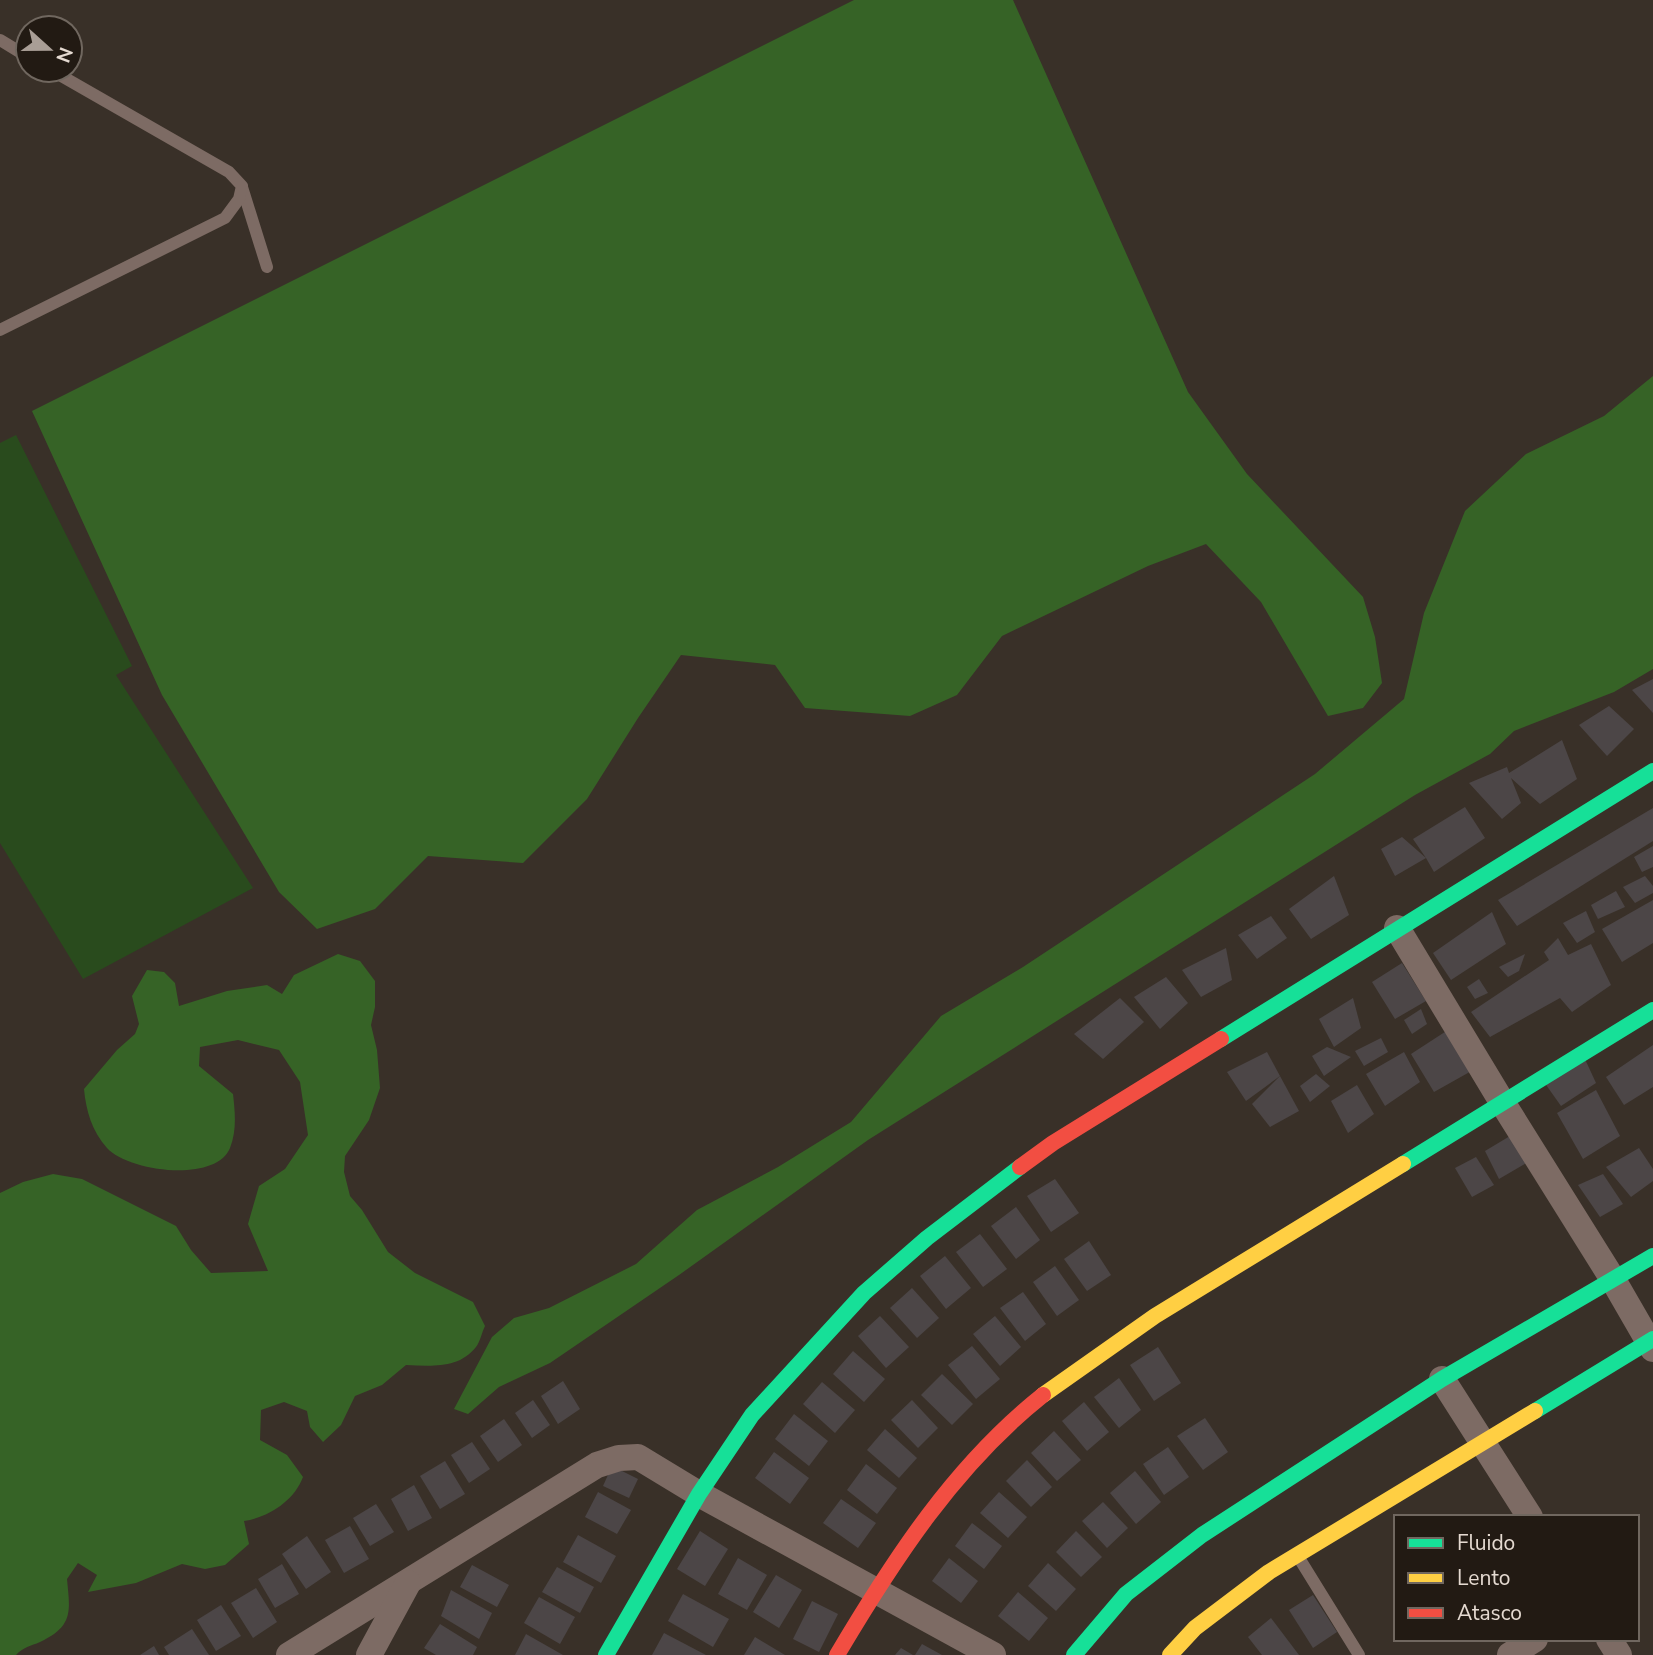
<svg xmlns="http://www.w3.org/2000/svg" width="1653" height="1655" font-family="'Nunito Sans',sans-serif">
<rect width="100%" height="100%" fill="#393028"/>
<polygon fill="#294b1d" points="16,435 132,666 116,675 253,888 83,979 0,843 0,443"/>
<g fill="#366326">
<polygon points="854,0 1013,0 1188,392 1247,474 1363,597 1375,637 1382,683 1363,708 1328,716 1261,602 1206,544 1148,566 1002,636 957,695 910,716 805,708 775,665 681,655 638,718 587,799 523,863 428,856 375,909 317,929 279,892 162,695 32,411"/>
<polygon points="1653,376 1653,669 1614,692 1514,731 1490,754 1415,795 868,1140 679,1275 550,1363 499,1387 468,1414 454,1409 492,1337 514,1318 549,1308 636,1264 697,1210 778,1167 851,1122 941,1016 1023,967 1315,774 1404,699 1424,613 1465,511 1526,454 1604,416"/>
<path d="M338 954 360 961 375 981V1007L371 1025 377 1050 380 1088 369 1120 345 1156 344 1172 350 1196 362 1210 388 1252 415 1273 473 1302 485 1326C482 1332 480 1342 476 1347 459 1369 431 1366 406 1365L382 1385 355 1396 341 1425 323 1442 310 1427 307 1411 284 1402 261 1410 260 1440 287 1455 303 1477C294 1501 269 1517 244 1521L249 1544 225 1565 205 1569 182 1564 136 1583 88 1592 97 1575 78 1563 67 1579C70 1611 74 1626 40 1642 31 1646 23 1647 16 1655H0V1193L23 1182 53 1174 82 1179 176 1226 191 1250 211 1273 268 1271 248 1224 259 1186 285 1169 308 1135 300 1082 279 1050 238 1040 200 1047 199 1066 233 1094C235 1112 237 1130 230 1148 216 1183 129 1172 107 1148 92 1131 86 1111 84 1089L117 1050 135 1034 139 1024 132 996 147 970 164 972 175 983 179 1006 227 991 267 985 282 994 294 975Z"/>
</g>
<g fill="#4c4647">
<polygon points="1653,679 1653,713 1632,690"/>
<polygon points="1609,706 1634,729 1607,756 1579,725"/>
<polygon points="1562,740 1577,779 1540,804 1511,778 1521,803 1502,819 1469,783 1507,767 1509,773"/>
<polygon points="1465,807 1485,838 1434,872 1426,858 1395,876 1381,849 1402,837 1426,858 1413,839"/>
<polygon points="1653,808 1653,841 1517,926 1498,900"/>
<polygon points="1653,846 1653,867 1642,872 1634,857"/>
<polygon points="1334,876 1349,915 1311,939 1289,909"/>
<polygon points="1645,876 1653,886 1653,893 1635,903 1623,887"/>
<polygon points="1616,891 1625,907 1598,919 1591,905"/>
<polygon points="1653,900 1653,943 1622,962 1602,929"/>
<polygon points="1586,911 1595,932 1577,943 1563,923"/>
<polygon points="1492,912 1506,944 1451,980 1433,953"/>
<polygon points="1271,916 1287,938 1257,959 1238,935"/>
<polygon points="1558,938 1568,955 1591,944 1611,985 1572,1012 1560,998 1490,1037 1471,1012 1549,960 1544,952"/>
<polygon points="1226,948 1232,980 1201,997 1182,970"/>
<polygon points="1525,954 1519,971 1508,977 1499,967"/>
<polygon points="1402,963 1426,1001 1395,1019 1372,982"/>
<polygon points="1166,977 1188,1003 1160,1029 1134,997"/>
<polygon points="1479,979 1488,993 1475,999 1467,987"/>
<polygon points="1120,998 1144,1022 1103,1059 1074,1034"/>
<polygon points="1353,998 1361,1028 1334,1047 1319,1019"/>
<polygon points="1421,1009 1427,1024 1412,1034 1404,1020"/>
<polygon points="1451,1028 1475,1069 1434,1092 1411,1054"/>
<polygon points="1381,1038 1388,1052 1364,1066 1355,1051"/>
<polygon points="1653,1045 1653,1087 1624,1105 1606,1077"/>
<polygon points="1327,1047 1351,1057 1324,1076 1312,1056"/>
<polygon points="1267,1052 1280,1076 1246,1101 1227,1072"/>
<polygon points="1404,1052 1420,1082 1385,1106 1366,1074"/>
<polygon points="1584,1057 1596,1083 1561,1106 1544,1082"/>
<polygon points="1316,1074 1330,1086 1310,1102 1300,1086"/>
<polygon points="1280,1076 1299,1111 1270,1127 1252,1104"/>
<polygon points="1357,1085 1374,1114 1348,1133 1331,1101"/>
<polygon points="1596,1090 1620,1136 1583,1159 1557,1113"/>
<polygon points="1515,1133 1528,1162 1499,1179 1485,1151"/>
<polygon points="1639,1148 1653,1169 1653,1181 1631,1197 1606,1167"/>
<polygon points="1476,1157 1494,1185 1472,1197 1455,1168"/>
<polygon points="1603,1174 1623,1204 1600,1217 1578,1185"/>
<polygon points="1055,1179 1079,1213 1051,1232 1027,1196"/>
<polygon points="1016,1207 1040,1240 1016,1259 991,1226"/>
<polygon points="980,1234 1007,1269 983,1287 956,1252"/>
<polygon points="1089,1241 1111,1275 1087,1291 1064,1259"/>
<polygon points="945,1256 971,1288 946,1309 920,1276"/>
<polygon points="1055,1266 1079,1300 1057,1316 1033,1282"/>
<polygon points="912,1288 939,1318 917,1338 890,1308"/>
<polygon points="1023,1292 1046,1324 1025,1341 1000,1308"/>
<polygon points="880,1316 909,1347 886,1368 858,1336"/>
<polygon points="995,1316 1021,1347 1000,1366 973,1334"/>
<polygon points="972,1346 1000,1379 976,1399 948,1365"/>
<polygon points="1158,1347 1181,1383 1154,1401 1130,1365"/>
<polygon points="853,1351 885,1379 864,1402 833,1374"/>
<polygon points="942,1374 973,1404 952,1425 921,1395"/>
<polygon points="1119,1378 1141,1410 1119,1428 1094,1397"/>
<polygon points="563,1381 580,1409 558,1424 541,1396"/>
<polygon points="822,1382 855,1410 835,1433 803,1404"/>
<polygon points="533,1400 550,1425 532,1438 515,1413"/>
<polygon points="912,1400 938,1428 918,1448 891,1420"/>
<polygon points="1084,1402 1109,1432 1087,1451 1062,1421"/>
<polygon points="794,1414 828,1441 809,1466 775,1439"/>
<polygon points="1205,1418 1228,1452 1203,1470 1177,1436"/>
<polygon points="504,1419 522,1445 498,1462 480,1436"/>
<polygon points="885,1429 917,1458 899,1478 867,1450"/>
<polygon points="1054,1431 1081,1460 1057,1481 1031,1453"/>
<polygon points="472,1442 490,1469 469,1483 451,1455"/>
<polygon points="1168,1447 1189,1477 1164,1495 1143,1464"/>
<polygon points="774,1452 809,1478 790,1504 755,1478"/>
<polygon points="1027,1460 1052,1487 1031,1507 1006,1481"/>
<polygon points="445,1461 465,1494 440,1509 420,1476"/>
<polygon points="866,1464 897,1488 877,1514 847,1490"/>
<polygon points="612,1466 638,1479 629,1498 603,1486"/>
<polygon points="1135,1471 1161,1502 1136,1524 1110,1493"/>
<polygon points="414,1485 432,1518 408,1531 391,1499"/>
<polygon points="598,1492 631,1510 617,1534 585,1517"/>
<polygon points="999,1492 1027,1517 1008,1538 980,1513"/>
<polygon points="841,1499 876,1523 858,1548 823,1523"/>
<polygon points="1103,1502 1128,1528 1107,1548 1082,1521"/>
<polygon points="376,1504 394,1532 370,1546 353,1518"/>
<polygon points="972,1523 1002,1546 984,1569 955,1546"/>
<polygon points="350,1526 369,1559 344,1573 325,1540"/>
<polygon points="700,1531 728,1549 705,1586 677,1569"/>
<polygon points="1076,1531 1102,1557 1081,1577 1056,1552"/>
<polygon points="578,1535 616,1556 601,1583 563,1562"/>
<polygon points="307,1536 331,1572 306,1589 282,1554"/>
<polygon points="738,1558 767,1575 747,1610 718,1594"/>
<polygon points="949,1558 978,1581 961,1603 932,1581"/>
<polygon points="1048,1563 1076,1589 1056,1611 1028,1586"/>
<polygon points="282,1564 299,1594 275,1608 258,1579"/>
<polygon points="472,1565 509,1585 497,1607 460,1587"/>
<polygon points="557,1567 594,1587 580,1613 542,1592"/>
<polygon points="776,1575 802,1590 779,1628 753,1612"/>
<polygon points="256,1588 277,1622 253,1638 231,1603"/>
<polygon points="451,1590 492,1613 479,1639 441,1616"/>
<polygon points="1018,1592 1048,1618 1029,1641 998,1616"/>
<polygon points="683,1594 729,1619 713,1647 668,1621"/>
<polygon points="1313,1595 1337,1632 1313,1648 1289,1610"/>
<polygon points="539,1597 575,1617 560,1644 524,1623"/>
<polygon points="812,1601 838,1614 819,1652 793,1639"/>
<polygon points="221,1605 241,1636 216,1651 197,1620"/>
<polygon points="1271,1618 1299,1655 1262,1655 1248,1637"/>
<polygon points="440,1624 477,1647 473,1655 436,1655 424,1648"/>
<polygon points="192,1629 209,1655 169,1655 164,1647"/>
<polygon points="664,1633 706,1655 652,1655"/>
<polygon points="526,1634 563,1655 515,1655"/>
<polygon points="755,1637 785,1655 744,1655"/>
<polygon points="922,1644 942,1655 915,1655"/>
<polygon points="154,1646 159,1655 140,1655"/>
<polygon points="901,1648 913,1655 895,1655"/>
</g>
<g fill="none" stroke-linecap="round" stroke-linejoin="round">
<g stroke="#7d6b64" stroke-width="12">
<polyline points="0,40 28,57"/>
<polyline points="242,187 267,267"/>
<polyline points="0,330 225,218 239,199 242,186 229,172 51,70"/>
<polyline points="1299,1558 1359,1655"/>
</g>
<g stroke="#7d6b64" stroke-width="26">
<polyline points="1397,928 1502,1102 1612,1278 1653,1349"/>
<polyline points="1442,1379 1530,1517"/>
<polyline points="1609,1639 1619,1655"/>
<polyline points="289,1655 597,1465 619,1458 638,1457 699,1494 993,1655"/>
<polyline points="369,1655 408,1583"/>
<polyline points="1510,1655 1535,1639"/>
</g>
<g stroke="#16e098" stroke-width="16">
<polyline points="1221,1039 1653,771"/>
<polyline points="1403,1164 1653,1010"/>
<polyline points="1535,1411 1653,1339"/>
<polyline points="606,1655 699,1494 752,1415 864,1293 927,1238 1020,1167"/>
<polyline points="1074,1655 1126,1594 1202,1535 1442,1379 1653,1256"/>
</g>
<g stroke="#ffcf43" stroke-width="16">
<polyline points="1043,1395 1155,1316 1403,1164"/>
<polyline points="1170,1655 1195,1628 1269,1572 1535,1411"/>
</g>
<g stroke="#f24e42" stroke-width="16">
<polyline points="1020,1167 1053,1143 1221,1039"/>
<path d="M837 1655C894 1559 955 1465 1043 1395"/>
</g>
</g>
<rect x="1394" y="1515" width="245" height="126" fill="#221a13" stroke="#70675f" stroke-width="2"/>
<rect x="1408" y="1538" width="35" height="10" fill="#16e098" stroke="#70675f" stroke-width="2"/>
<text x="1457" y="1550" font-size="21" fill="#e5dad1">Fluido</text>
<rect x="1408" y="1573" width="35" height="10" fill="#ffcf43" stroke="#70675f" stroke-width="2"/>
<text x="1457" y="1585" font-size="21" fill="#e5dad1">Lento</text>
<rect x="1408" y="1608" width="35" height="10" fill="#f24e42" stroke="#70675f" stroke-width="2"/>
<text x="1457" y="1620" font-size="21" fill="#e5dad1">Atasco</text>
<g transform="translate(49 49) rotate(111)"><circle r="33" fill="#221a13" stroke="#70675f" stroke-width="2"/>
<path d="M0-5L12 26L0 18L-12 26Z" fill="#a99e96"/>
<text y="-10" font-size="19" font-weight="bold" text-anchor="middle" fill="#e5dad1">N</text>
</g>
</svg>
